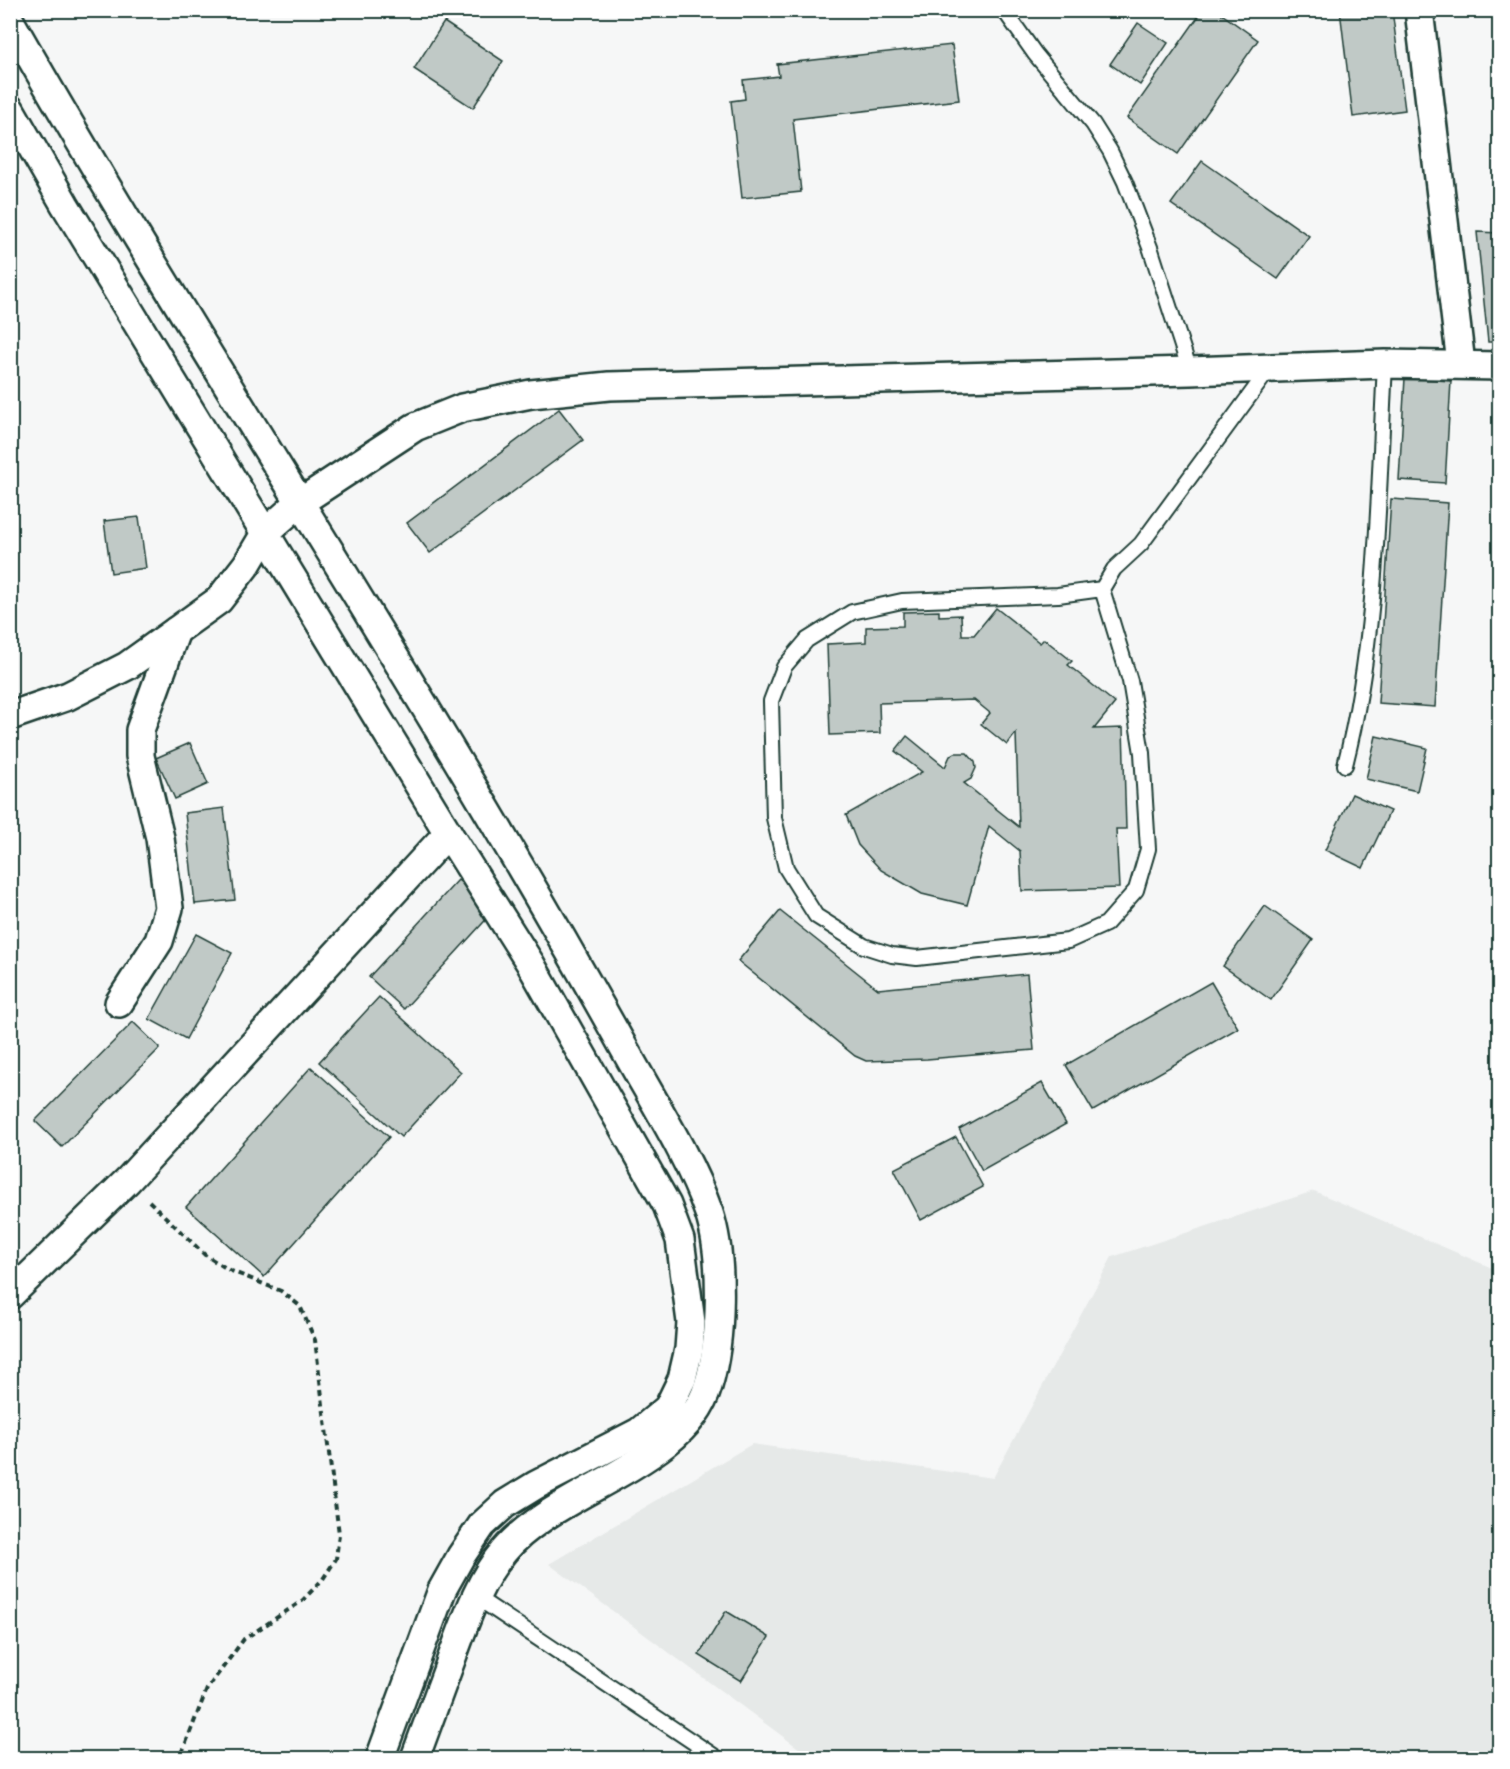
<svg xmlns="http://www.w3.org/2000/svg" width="1510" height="1769" font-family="'Patrick Hand',sans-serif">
<rect width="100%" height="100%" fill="#f6f7f7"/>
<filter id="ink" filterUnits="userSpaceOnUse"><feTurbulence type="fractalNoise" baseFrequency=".0167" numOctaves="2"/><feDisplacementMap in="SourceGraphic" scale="12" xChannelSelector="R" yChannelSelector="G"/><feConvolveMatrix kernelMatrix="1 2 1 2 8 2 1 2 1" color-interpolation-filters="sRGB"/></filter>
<g filter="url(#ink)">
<polygon fill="#e6e9e8" points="1314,1191 1499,1271 1499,1758 812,1758 549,1564 752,1444 993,1478 1112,1257"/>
<g fill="#c0c9c6" stroke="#1f3d34" stroke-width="1.5">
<polygon points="1203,10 1216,10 1258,40 1178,154 1127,118"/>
<polygon points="1340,10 1392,10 1405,110 1353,117"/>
<polygon points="444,22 503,61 473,108 414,69"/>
<polygon points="1138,23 1168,43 1140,85 1110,64"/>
<polygon points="952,45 959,100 793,119 801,192 742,198 731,101 745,99 743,80 779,76 777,64"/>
<polygon points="1202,161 1309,236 1278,279 1171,204"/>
<polygon points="1477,232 1500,233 1500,342 1488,342"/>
<polygon points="1405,378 1451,381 1445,483 1399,480"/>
<polygon points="559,409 583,440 430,553 407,523"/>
<polygon points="1391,499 1448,503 1435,707 1378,703"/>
<polygon points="139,517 146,568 111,573 104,521"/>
<polygon points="996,608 1040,643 1044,639 1072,661 1068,665 1115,703 1094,729 1123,728 1126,829 1116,829 1119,888 1022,891 1020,851 989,826 967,905 922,894 881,870 858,845 846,815 922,772 895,751 907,736 945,767 950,756 955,753 967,753 975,762 976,768 971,779 964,783 1019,827 1016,733 1007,745 981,724 990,713 974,700 879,703 880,733 830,735 827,644 866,642 866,627 903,626 903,612 939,611 939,616 961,615 962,635 974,635"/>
<polygon points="1376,736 1427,748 1417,791 1366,779"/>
<polygon points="190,743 208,784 175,799 156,758"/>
<polygon points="1352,794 1390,811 1363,868 1325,850"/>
<polygon points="224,808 235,900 195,904 185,813"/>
<polygon points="458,880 493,912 404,1009 369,977"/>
<polygon points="1265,906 1313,940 1271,1000 1223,966"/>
<polygon points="780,911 878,989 1027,974 1034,1050 927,1059 866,1061 855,1056 738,961"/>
<polygon points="196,934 232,953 186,1039 149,1019"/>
<polygon points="1211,982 1238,1028 1093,1111 1066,1065"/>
<polygon points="379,997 461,1072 401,1137 319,1062"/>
<polygon points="133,1022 160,1048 62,1147 35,1121"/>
<polygon points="311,1067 389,1137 264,1277 186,1207"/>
<polygon points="1042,1083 1066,1124 982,1171 959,1129"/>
<polygon points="956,1137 983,1187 921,1220 894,1169"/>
<polygon points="726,1611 769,1637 741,1681 699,1655"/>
</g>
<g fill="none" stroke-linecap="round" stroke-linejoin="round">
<g stroke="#1f3d34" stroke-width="18">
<g id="service">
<polyline points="1004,10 1035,54 1093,124 1110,151 1125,182 1151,250 1190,371"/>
<polyline points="1102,589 1130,681 1142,753 1148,849 1136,890 1106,924 1068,941 917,958 892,955 864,946 816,916 786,868 774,818 771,701 784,667 807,640 852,612 902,601 1058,595 1102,589 1114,569 1141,544 1270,368"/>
<path d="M1345 765C1378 635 1378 497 1385 364"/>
<polyline points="476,1597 717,1758"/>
</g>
</g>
<g stroke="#1f3d34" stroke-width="32">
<g id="minor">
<polyline points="1419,10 1461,364"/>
<path d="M10 21C170 302 348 572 511 851 553 922 594 994 634 1066 659 1110 692 1164 709 1213 724 1258 722 1340 708 1386 686 1464 556 1489 504 1551 480 1579 467 1617 454 1652 441 1688 428 1723 415 1758"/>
<polyline points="10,109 65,205 448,833 530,963 667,1205 680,1240 691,1322 689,1349 682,1379 668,1408 639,1432 536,1485 505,1504 482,1525 461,1556 442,1590 380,1758"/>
<polyline points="10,716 68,696 127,666 219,600 247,564 266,532 299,503 415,427 462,408 531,394 609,386 1190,371 1385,364 1500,366"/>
<polyline points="119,1003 159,941 169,908 160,838 140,756 140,730 176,631"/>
<polyline points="10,1295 128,1180 448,833"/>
</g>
</g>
<polyline stroke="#1f3d34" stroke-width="4" stroke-dasharray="6 4.5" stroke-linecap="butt" points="149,1201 205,1255 229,1270 281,1291 300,1306 315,1340 339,1534 336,1559 323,1579 302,1601 244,1639 207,1689 180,1758"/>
<use href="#service" stroke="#fff" stroke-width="14"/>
<use href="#minor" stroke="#fff" stroke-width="27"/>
</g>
</g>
<rect width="1510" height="1769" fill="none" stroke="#fff" stroke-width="36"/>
<rect x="18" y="18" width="1474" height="1733" fill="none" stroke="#1f3d34" stroke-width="2" filter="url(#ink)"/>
</svg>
